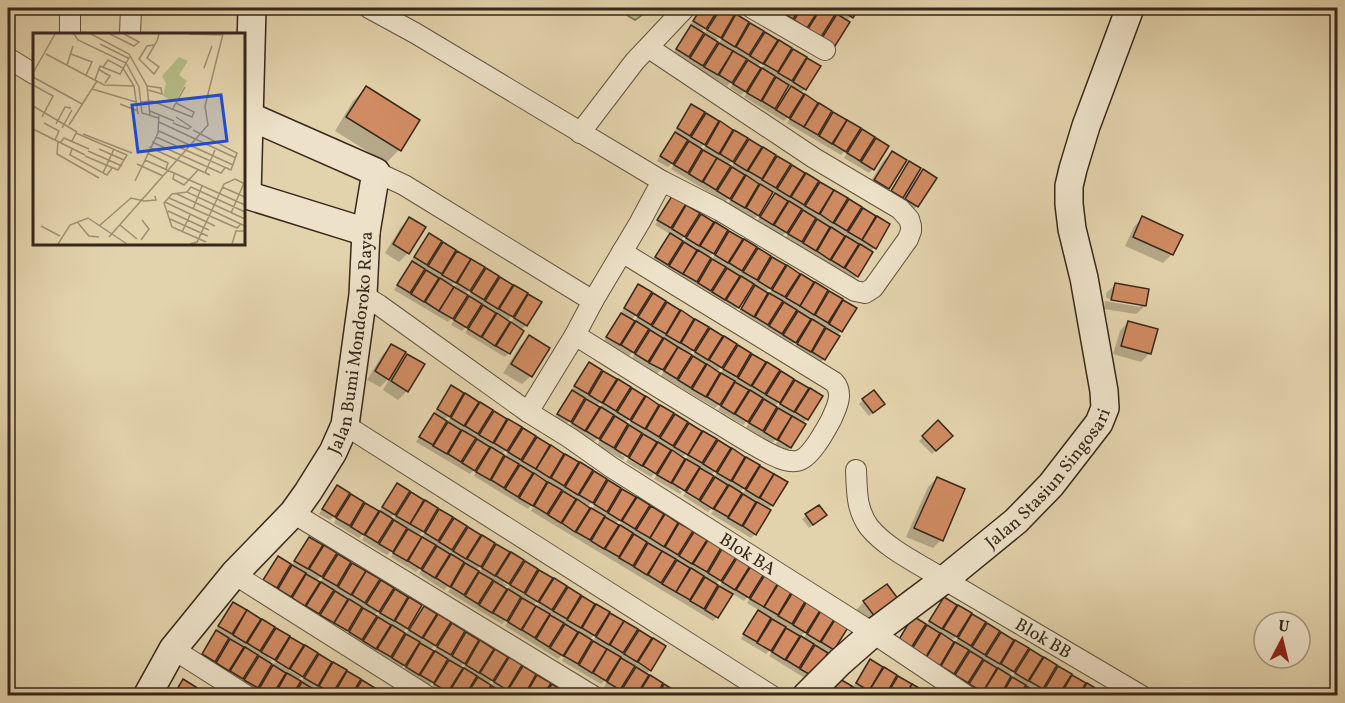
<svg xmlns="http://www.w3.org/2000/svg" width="1345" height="703" font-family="Vollkorn,serif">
<rect width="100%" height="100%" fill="#e3d3ac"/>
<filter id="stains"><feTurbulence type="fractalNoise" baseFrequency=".00333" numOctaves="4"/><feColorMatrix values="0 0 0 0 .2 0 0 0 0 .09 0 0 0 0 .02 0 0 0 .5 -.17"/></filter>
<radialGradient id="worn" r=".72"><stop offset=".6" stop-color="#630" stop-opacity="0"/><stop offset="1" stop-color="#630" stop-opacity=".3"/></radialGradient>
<polygon fill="#b5bc88" stroke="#767252" stroke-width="1.5" points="615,8 652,8 635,20"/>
<g fill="#0003" fill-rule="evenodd">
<path d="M701 8H718L713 15 714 16 722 8 747 23 743 33 751 25 776 40 771 50 779 42 804 57 800 68 808 60 805 89 800 93 797 105 805 96 830 111 825 122 833 114 859 129 854 139 862 131 887 146 873 169 869 173 844 158 850 148 849 147 841 155 787 123 793 113H792L784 121 744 97 750 88 749 87 741 95 730 88 736 79 735 78 727 86 673 54 687 31 692 26 690 25ZM709 24 710 25 708 28 720 36 724 33 725 34 719 43 720 44 711 53 715 42 718 38 706 31 704 35 700 33 704 29 700 27 702 25 706 27ZM766 58 767 59 761 70 757 67ZM745 59 749 61 740 70ZM774 76 777 78 768 87ZM788 85 792 87 782 96Z"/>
<path d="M782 8H857L847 21 834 45 830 49 819 42 825 32 824 31 805 33 811 23H810L802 31 791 24 797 15 796 14 788 22 777 16ZM834 13 838 15 829 24Z"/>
<polygon points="366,88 418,120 399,150 386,163 335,131 353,101"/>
<path d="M692 106 788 164 784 175 792 167 798 183 806 175 846 199 841 209 849 201 888 225 874 248 870 252 857 276 853 280 785 239 791 229 790 228 782 236 757 221 763 212 762 211 754 219 728 204 734 195 733 194 725 202 671 169 677 160 676 159 668 167 657 161 671 138 676 133 674 132 688 110ZM708 140 709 141 703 150 704 151 695 159 699 149ZM736 157 737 158 731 168 727 166ZM772 192 775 194 766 203ZM815 218 818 220 810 229Z"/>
<polygon points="892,153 905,160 887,188 879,197 866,189 883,161"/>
<polygon points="906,167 911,184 923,171 917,206 909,215 897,208 906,194 905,193 898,201 888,195"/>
<path d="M669 202 679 215 687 207 693 224 701 216 826 291 821 301 829 293 855 308 841 331 836 336 824 359 820 363 795 348 800 338H799L791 346 738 313 744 303 743 302 734 311 652 261 666 239 670 234 655 225ZM688 232H689L683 243 680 241ZM717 249 718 250 712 259 713 260 704 269 708 258ZM724 267 728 269 719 278ZM753 284 756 286 748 294H747ZM774 284H775L769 294 770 295 762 303 765 292ZM824 327 827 329 819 338Z"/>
<polygon points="1142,218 1172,254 1163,263 1125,246 1134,227"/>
<polygon points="410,219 408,253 399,262 385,253 401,227"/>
<path d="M429 235 525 294 520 304 529 296 540 303 526 325 521 330 522 331 509 353 505 357 465 333 471 324 470 323 462 331 451 325 457 315 456 314 448 322 394 290 408 267 413 262 411 261 425 239ZM423 269 427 271 418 280ZM459 277 460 278 454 288 450 286ZM473 286 474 287 468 297H470L461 306 464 295ZM480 304 484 306 475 315ZM516 312 517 313 510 324 507 321Z"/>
<polygon points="1115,285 1145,306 1136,314 1104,309 1105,301 1140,307 1140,304 1106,298 1106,293"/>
<path d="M635 290 645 303 653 295 707 328 702 338 710 330 735 345 729 355H730L739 347 792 379 787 390 796 382 821 397 807 419 802 424 804 425 790 448 786 452 775 445 781 435H780L772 443 746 428 752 418 751 417 743 425 718 410 724 401 723 400 715 408 661 376 667 366 666 365 657 374 632 358 638 349 637 348 629 356 604 341 617 319 622 314 621 313ZM640 311 641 312 634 322 631 320ZM647 329 651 331 642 340ZM697 346 698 347 692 357 688 355ZM726 363 727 364 720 374 716 372ZM783 398H784L777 409 774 407Z"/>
<polygon points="1128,322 1150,353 1141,362 1113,354 1120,331"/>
<polygon points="529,337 531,376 522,384 503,373 520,346"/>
<polygon points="392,346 398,365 408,356 407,391 398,400 383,390 390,378 389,378 380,387 367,380 383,354"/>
<path d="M589 364 615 379 610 390 618 381 786 483 772 505 767 510 755 534 751 538 711 514 717 504H716L713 507 686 491 689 487 688 486 680 487 679 490 682 492 680 494 654 479 660 470 659 469 656 472 629 456 632 452H623L621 455 625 457 623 460 597 445 603 435 602 434 594 442 569 427 575 418 574 417 565 425 554 418 568 396 573 391H571L585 368ZM605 397 606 398 599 409 596 407ZM584 398 587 400 578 409ZM633 415 634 416 628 426 624 424ZM641 432 644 435 635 444ZM690 449 691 450 685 461 682 458ZM719 467 720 468 714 478 710 476ZM748 484V485L742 495 739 493Z"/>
<path d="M451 387 591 471 586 481 594 473 595 499 587 507 588 510 591 511 608 482 648 506 643 516 651 508 705 540 700 550 708 542 734 557 729 568 737 560 847 627 833 649 829 653 827 652 812 676 808 680 769 656 775 646H774L766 654 741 639 754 616 760 611 747 603 753 594 752 593 744 601 731 593 717 617 713 621 531 511 537 501 536 500 528 509 474 476 479 466H478L470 474 416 442 430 419 435 414 434 413 447 391ZM453 412V413L448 422 449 423 441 432 444 420ZM474 438 478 440 469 449ZM489 446 492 449 483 458ZM510 446 511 447 505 457H506L498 466 501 455ZM531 472 535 475 526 483ZM624 516H625L619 526 621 527 612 535 615 524ZM632 533 635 535 626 544ZM674 559 678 561 669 570ZM724 576 725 577 719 587 715 585ZM784 626 788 628 779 638 778 637ZM809 628H810L803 639 800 637ZM813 643 817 645 807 655 806 654Z"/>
<polygon points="863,400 879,408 869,416 859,404"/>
<polygon points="938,422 951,435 932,454 919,441"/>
<polygon points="628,459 654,474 651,477 626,462"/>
<polygon points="937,478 941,540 933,548 906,537 928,487"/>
<path d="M397 485 403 502 411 494 436 509 430 519H431L440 511 465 526 460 536 468 528 493 544 489 554 497 546 522 561 516 570 517 571 525 563 579 595 574 606 582 598 635 630 631 640 639 632 664 647 650 670 646 674 661 684 656 694 665 686 680 696H619L604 687 610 677 609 676 601 684 562 661 567 651H566L558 659 505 626 511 617 510 616 502 624 448 592 454 582 453 581 444 590 419 574 425 565 424 564 416 572 391 557 396 548 395 547 387 555 362 540 368 530H367L359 538 334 523 339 513 338 512 330 520 319 514 333 491 343 504 351 496 376 511 372 521 381 512H379ZM398 510 399 511 393 521 389 519ZM427 527 428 528 421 538 418 536ZM406 528 409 530 400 539ZM434 545 438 547 429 556ZM463 562 466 564 457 573ZM484 562 485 563 479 573 475 571ZM491 579 495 582 486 591ZM512 579 513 580 511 584 538 600 541 597H542L536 608 532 606 536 602 510 586 507 590 503 588 507 585 503 583 505 580 509 583ZM520 597 523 599 514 608ZM598 631 599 632 592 642 589 640ZM633 666 637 668 628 676Z"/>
<polygon points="685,493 711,509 708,512 683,496"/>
<polygon points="818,507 821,519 809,528 802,519"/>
<path d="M310 539 420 606 415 617 424 608 477 640 472 651 481 642 520 666 515 676 523 668 569 696H507L504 693 502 696H444L432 688 437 679 436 678 428 686 403 671 409 662 408 661 400 669 346 637 352 627 351 626 343 634 317 619 323 610 322 609 314 617 289 602 295 592H294L286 600 260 585 274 562 278 558 291 566ZM325 572 326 573 320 583 316 581ZM332 590 336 592 327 601ZM361 607 365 609 356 618 355 617ZM382 607H383L377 618 373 616ZM411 624 412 625 405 635 402 633ZM439 641 440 642 434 652 430 650ZM447 659 450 661 441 670ZM468 659H469L462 670 459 668ZM496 676 497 677 491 687 487 685Z"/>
<polygon points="887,586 897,599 866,624 855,611 864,602"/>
<path d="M944 599 969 614 965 624 973 616 998 631 993 642 1001 633 1027 649 1022 659 1030 651 1055 666 1050 676 1058 668 1084 683 1079 693 1087 685 1104 696H979L952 680 958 670 957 669 949 677 895 645 909 622 913 618 926 626 940 603ZM960 632 961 633 955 643 951 641ZM967 650 971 652 962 661ZM996 667 999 669 990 678H989ZM1017 667 1018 668 1012 678 1008 676ZM1046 684V685L1040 695 1037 693Z"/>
<path d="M233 604 316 654 311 664 319 656 373 688 368 696H332L336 690 335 689 328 696H274L276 692 275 691 271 696H260L241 684 247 675 246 674 238 682 213 667 219 658 218 657 210 665 199 658 212 636 217 631 216 630 229 608ZM228 638 231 640 222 649ZM256 655 260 657 251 666ZM270 655H278L276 659 303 675 306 672 307 673 301 683 297 681 301 677 275 662 272 666 269 664 272 660 268 658ZM285 672 288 674 279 683Z"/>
<polygon points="870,661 895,676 890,686 899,678 924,693 922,696 886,696 886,694 884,696 846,696 854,688 853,687 866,664"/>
<polygon points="376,690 385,696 371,696"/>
</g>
<g fill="#d08b62" stroke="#37281b" stroke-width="1.5">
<polygon points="701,8 719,8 706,29 693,21"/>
<polygon points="721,8 725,8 735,14 721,38 707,30"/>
<polygon points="782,8 800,8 793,19 779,11"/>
<polygon points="802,8 820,8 807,28 794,20"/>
<polygon points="821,8 827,8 836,13 821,37 808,29"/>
<polygon points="841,8 859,8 853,18 839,9"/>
<polygon points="736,14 749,22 735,47 722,39"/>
<polygon points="837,14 850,22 835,46 822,38"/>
<polygon points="750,23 764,31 749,55 736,47"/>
<polygon points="691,25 704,33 689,57 676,49"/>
<polygon points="765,32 778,40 763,64 750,56"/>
<polygon points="705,34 718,42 703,66 690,58"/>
<polygon points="779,40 792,48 778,72 764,64"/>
<polygon points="719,43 733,51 718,75 704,67"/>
<polygon points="793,49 807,57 792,81 778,73"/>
<polygon points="733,51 747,59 732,83 719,75"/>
<polygon points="807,58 821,66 806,90 793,82"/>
<polygon points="748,60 761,68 746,92 733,84"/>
<polygon points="762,68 775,76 761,101 747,93"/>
<polygon points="776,77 789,85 775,109 762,101"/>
<polygon points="366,86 420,120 401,151 346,117"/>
<polygon points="791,86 804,94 789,118 776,110"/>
<polygon points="805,94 818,103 804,127 790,119"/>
<polygon points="819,103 832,111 818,135 804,127"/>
<polygon points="691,104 705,112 690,136 677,128"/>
<polygon points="833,112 847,120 832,144 819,136"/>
<polygon points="706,113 719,121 705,145 691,137"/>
<polygon points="847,120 861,128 846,152 833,144"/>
<polygon points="720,121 733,130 719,154 706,146"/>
<polygon points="862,129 875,137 860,161 847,153"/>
<polygon points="734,130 748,138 733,162 720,154"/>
<polygon points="675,132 688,140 673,164 660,156"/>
<polygon points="876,138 889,146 874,170 861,162"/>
<polygon points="749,139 762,147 747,171 734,163"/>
<polygon points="689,141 702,149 688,173 674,165"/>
<polygon points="763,147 776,155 762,179 748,171"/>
<polygon points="703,150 717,158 702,182 689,174"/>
<polygon points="892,151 907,160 889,189 874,180"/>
<polygon points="777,156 791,164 776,188 762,180"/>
<polygon points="717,158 731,166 716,190 703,182"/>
<polygon points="909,161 921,168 903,198 891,191"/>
<polygon points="792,165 805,173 790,197 777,189"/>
<polygon points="732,167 745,175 730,199 717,191"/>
<polygon points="923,169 937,178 918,207 905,199"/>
<polygon points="806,173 819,181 804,205 791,197"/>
<polygon points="746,175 759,184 745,208 731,200"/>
<polygon points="820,182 834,190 819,214 805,206"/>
<polygon points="760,184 773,192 759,216 746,208"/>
<polygon points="834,190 848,198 833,223 820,214"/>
<polygon points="775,193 788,201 773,225 760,217"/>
<polygon points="672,196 686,204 671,228 657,220"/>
<polygon points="849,199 862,207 847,231 834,223"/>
<polygon points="789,201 802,209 787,233 774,225"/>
<polygon points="686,205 700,213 685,237 672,229"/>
<polygon points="863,208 876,216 862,240 848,232"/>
<polygon points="803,210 816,218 802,242 788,234"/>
<polygon points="701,214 714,222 699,246 686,238"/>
<polygon points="877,216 890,224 876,249 862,240"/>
<polygon points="1142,216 1183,235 1173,255 1133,237"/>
<polygon points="409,217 426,227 409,254 393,244"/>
<polygon points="817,219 830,227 816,251 803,243"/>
<polygon points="715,222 728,230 714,254 700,246"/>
<polygon points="831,227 845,236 830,260 817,251"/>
<polygon points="729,231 743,239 728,263 715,255"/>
<polygon points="429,233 442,241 427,265 414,257"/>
<polygon points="670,233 683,241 668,265 655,257"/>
<polygon points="846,236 859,244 844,268 831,260"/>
<polygon points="744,239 757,247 742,271 729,263"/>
<polygon points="443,242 456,250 442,274 428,266"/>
<polygon points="684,242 697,250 683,274 669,266"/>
<polygon points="860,244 873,252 858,277 845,268"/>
<polygon points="758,248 771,256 757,280 743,272"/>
<polygon points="698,250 711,258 697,282 683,274"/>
<polygon points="457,251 471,259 456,283 442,275"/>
<polygon points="772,257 786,265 771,289 758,281"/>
<polygon points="471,259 485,267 470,291 457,283"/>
<polygon points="712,259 726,267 711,291 698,283"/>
<polygon points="412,261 425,269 410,293 397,285"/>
<polygon points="787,265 800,274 785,297 772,290"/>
<polygon points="486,268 499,276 484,300 471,292"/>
<polygon points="727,268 740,276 725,300 712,292"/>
<polygon points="426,270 439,278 424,302 411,294"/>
<polygon points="801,274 814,282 800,306 786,298"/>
<polygon points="741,276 754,284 739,308 726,300"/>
<polygon points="500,277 513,285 498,309 485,301"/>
<polygon points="440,278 454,287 439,311 425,302"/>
<polygon points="815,282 828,290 814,315 800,306"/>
<polygon points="1115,283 1149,289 1146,306 1111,300"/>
<polygon points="638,284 652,292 637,316 624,308"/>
<polygon points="514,285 528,293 513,317 499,309"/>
<polygon points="755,285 768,293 754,317 741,309"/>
<polygon points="454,287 468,295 453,319 439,311"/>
<polygon points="829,291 843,299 828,323 815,315"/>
<polygon points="653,293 666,301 651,325 638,317"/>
<polygon points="769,293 783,301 768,325 755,317"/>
<polygon points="528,294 542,302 527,326 514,318"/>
<polygon points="469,296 482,304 467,328 454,320"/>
<polygon points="843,300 857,308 842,332 829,324"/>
<polygon points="667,302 680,310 666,334 652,326"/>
<polygon points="784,302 797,310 782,334 769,326"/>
<polygon points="483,305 496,313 481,337 468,329"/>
<polygon points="681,310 694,319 680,343 666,335"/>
<polygon points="798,311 811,319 796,343 783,335"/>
<polygon points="497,313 510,322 495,346 482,337"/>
<polygon points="621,313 635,321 620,345 606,337"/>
<polygon points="695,319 709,327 694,351 681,343"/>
<polygon points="812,319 825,327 811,352 797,344"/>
<polygon points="636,321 649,329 634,353 621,345"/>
<polygon points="1128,321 1158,329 1151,354 1121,346"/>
<polygon points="511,322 524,331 510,354 496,346"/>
<polygon points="710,328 723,336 708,360 695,352"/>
<polygon points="826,328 840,336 825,360 812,352"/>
<polygon points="650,330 663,338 648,362 635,354"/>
<polygon points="529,335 550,348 532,377 511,364"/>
<polygon points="724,336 737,344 722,368 709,360"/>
<polygon points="664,338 678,347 663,370 649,363"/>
<polygon points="391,344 406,352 389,380 375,371"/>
<polygon points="738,345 751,353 737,377 723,369"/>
<polygon points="678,347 692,355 677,379 664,371"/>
<polygon points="407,354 425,364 408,392 391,381"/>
<polygon points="752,354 766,362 751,386 738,378"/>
<polygon points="693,356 706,364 691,388 678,380"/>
<polygon points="589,362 602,370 588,394 574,386"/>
<polygon points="767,362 780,370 765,394 752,386"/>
<polygon points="707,364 720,373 706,397 692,389"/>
<polygon points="603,371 617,379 602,403 589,395"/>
<polygon points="781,371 794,379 780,403 766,395"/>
<polygon points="721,373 735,381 720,405 707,397"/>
<polygon points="618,379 631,387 616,411 603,403"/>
<polygon points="795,380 809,388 794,412 780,404"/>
<polygon points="735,382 749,390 734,414 721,406"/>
<polygon points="451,385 464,393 450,417 437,409"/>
<polygon points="632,388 645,396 630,420 617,412"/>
<polygon points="810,388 823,396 808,420 795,412"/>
<polygon points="572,390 585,398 571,422 557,414"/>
<polygon points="750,390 763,398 748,422 735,414"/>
<polygon points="874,390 885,404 873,413 862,399"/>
<polygon points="465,393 479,402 464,426 451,418"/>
<polygon points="646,396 659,405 645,429 631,421"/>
<polygon points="586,399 600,407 585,431 572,423"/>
<polygon points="764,399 777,407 763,431 749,423"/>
<polygon points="480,402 493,410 478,434 465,426"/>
<polygon points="660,405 674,413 659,437 646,429"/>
<polygon points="601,407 614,415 599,439 586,431"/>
<polygon points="778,408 792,416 777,440 764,432"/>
<polygon points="494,411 507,419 493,443 479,435"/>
<polygon points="434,413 447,421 433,445 419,437"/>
<polygon points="675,414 688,422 673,446 660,438"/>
<polygon points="615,416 628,424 614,448 600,440"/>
<polygon points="792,416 806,424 791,448 778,440"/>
<polygon points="508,419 522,427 507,451 494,443"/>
<polygon points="938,420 953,436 936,451 922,436"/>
<polygon points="448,422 461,430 447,454 433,446"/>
<polygon points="689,423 702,431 688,455 674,447"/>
<polygon points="629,425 642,433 628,457 615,449"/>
<polygon points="523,428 536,436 521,460 508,452"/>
<polygon points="462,430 476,438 461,462 448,454"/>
<polygon points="703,431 717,439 702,463 688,455"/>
<polygon points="643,434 657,442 642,466 629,458"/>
<polygon points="537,437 550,445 536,469 522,461"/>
<polygon points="477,439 490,447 475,471 462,463"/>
<polygon points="718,440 731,448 716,472 703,464"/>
<polygon points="658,442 671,450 656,474 643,466"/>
<polygon points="551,445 564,454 550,478 536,469"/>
<polygon points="491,447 504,455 490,480 476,472"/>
<polygon points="732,448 745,457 731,481 717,473"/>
<polygon points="672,450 685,459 671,483 657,475"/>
<polygon points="565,454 579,462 564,486 551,478"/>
<polygon points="505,456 519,464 504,488 491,480"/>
<polygon points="746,457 760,465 745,489 732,481"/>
<polygon points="686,459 700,467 685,491 672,483"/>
<polygon points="580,462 593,470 578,495 565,487"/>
<polygon points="520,465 533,473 518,497 505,489"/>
<polygon points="760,466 774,474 759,498 746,490"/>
<polygon points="700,468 714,476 699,500 686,492"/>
<polygon points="594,471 607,479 593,503 579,495"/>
<polygon points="534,473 547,482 533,506 519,498"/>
<polygon points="774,474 788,482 773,506 760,498"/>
<polygon points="715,477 728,485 713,509 700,501"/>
<polygon points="937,477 965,489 943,541 914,528"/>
<polygon points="608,480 621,488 607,512 594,504"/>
<polygon points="548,482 562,490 547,514 534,506"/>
<polygon points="397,483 410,491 395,515 382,507"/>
<polygon points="337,485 350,493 335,517 322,509"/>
<polygon points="729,485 742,493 728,517 714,509"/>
<polygon points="622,489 636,497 621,521 608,513"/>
<polygon points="563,491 576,499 561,523 548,515"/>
<polygon points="411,492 424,500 410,524 396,516"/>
<polygon points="351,494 364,502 350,526 336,518"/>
<polygon points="743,494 756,502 742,526 728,518"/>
<polygon points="637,497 650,505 635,529 622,521"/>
<polygon points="577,499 590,508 575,532 562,523"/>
<polygon points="425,500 438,508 424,532 410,524"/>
<polygon points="757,502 771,510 756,535 743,526"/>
<polygon points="365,503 379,511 364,535 351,527"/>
<polygon points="819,505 827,515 813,525 805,514"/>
<polygon points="651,506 664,514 650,538 636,530"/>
<polygon points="591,508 605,516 590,540 576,532"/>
<polygon points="439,509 453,517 438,541 425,533"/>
<polygon points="380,511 393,519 378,543 365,535"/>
<polygon points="665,514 678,523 664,547 650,538"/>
<polygon points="605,517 619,525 604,549 591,541"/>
<polygon points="454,518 467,526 452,550 439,542"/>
<polygon points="394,520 407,528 393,552 379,544"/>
<polygon points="679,523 693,531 678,555 665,547"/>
<polygon points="620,525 633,533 619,557 605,549"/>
<polygon points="468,527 481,535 466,559 453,551"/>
<polygon points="408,529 422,537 407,561 393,553"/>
<polygon points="694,532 707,540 692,564 679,556"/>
<polygon points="634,534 647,542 633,566 619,558"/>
<polygon points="482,535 495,543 481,567 467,559"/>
<polygon points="309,537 323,545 308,569 294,561"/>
<polygon points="422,537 436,545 421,569 408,561"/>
<polygon points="708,540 721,548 707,572 693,564"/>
<polygon points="648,543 662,551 647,575 634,567"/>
<polygon points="496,544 510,552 495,576 482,568"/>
<polygon points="324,545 337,553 322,577 309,569"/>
<polygon points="437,546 450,554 435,578 422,570"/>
<polygon points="722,549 736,557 721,581 708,573"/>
<polygon points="662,551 676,559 661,583 648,575"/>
<polygon points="511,552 524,560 509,584 496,576"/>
<polygon points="338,554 351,562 337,586 323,578"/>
<polygon points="451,554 464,562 450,587 436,578"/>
<polygon points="278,556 291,564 277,588 263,580"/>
<polygon points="737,558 750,566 735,590 722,582"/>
<polygon points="677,560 690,568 676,592 662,584"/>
<polygon points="525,561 538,569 524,593 510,585"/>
<polygon points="352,563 366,571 351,595 338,587"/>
<polygon points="465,563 479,571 464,595 451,587"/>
<polygon points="292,565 306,573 291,597 278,589"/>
<polygon points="751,566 764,574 749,598 736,590"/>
<polygon points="691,568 704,576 690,600 676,592"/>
<polygon points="539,570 553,578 538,602 525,594"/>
<polygon points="366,571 380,579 365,603 352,595"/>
<polygon points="479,572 493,580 478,604 465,596"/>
<polygon points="306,574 320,582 305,606 292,598"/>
<polygon points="765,575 778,583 764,607 750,599"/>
<polygon points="705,577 718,585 704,609 690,601"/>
<polygon points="554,578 567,586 552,610 539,602"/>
<polygon points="381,580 394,588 379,612 366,604"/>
<polygon points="494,581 507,589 492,613 479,605"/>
<polygon points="321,582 334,590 319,614 306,606"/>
<polygon points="779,583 792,591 778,615 764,607"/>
<polygon points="887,584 899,600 875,617 863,601"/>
<polygon points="719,586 733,594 718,618 705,610"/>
<polygon points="568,587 581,595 567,619 553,611"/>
<polygon points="395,589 408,597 394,621 380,613"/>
<polygon points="508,589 521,597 507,621 493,613"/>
<polygon points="335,591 348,599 334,623 320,615"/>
<polygon points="793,592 806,600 792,624 778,616"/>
<polygon points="582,596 595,604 581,628 567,620"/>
<polygon points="409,597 422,605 408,629 395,621"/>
<polygon points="944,597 957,605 942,629 929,621"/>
<polygon points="522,598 536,606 521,630 508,622"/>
<polygon points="349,599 362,607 348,631 334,623"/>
<polygon points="807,601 821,609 806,633 793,625"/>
<polygon points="233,602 247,610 232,634 218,626"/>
<polygon points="596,604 610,612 595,636 582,628"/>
<polygon points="958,605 972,613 957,637 943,629"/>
<polygon points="424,606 437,614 422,638 409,630"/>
<polygon points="536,606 550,614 535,638 522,630"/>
<polygon points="363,608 377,616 362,640 349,632"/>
<polygon points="822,609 835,618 820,642 807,634"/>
<polygon points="247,610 261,619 246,643 233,635"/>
<polygon points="758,610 771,618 757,642 743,634"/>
<polygon points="610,613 624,621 609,645 596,637"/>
<polygon points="438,614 451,622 436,646 423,638"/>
<polygon points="972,614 986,622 971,646 958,638"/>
<polygon points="550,615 564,623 549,647 536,639"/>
<polygon points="913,616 926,624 911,648 898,641"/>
<polygon points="378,617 391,625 376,649 363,641"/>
<polygon points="836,618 849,626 834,650 821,642"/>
<polygon points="262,619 275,627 260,651 247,643"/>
<polygon points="772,619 786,627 771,651 757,643"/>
<polygon points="624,621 638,629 623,653 610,645"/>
<polygon points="452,623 465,631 451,655 437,647"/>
<polygon points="987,623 1000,631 985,655 972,647"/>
<polygon points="565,624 578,632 563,656 550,648"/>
<polygon points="392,625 405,633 391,657 377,649"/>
<polygon points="927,625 940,633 926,657 912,649"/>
<polygon points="276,628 290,636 275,660 261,652"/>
<polygon points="786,628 800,636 785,660 772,652"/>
<polygon points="216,630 229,638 215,662 202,654"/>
<polygon points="639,630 652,638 637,662 624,654"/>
<polygon points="466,632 479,640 465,664 452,656"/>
<polygon points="579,632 592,640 578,664 564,656"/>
<polygon points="1001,632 1014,640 1000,664 986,656"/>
<polygon points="941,633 954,642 940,666 926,658"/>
<polygon points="406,634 420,642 405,666 392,658"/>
<polygon points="801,636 814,644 799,668 786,660"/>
<polygon points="290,637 304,645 289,669 276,661"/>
<polygon points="653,638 666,646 651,671 638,662"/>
<polygon points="230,639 244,647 229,671 216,663"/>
<polygon points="480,640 494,649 479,673 466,665"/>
<polygon points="1015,640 1029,648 1014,672 1001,664"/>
<polygon points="593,641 607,649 592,673 579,665"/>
<polygon points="955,642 969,650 954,674 941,666"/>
<polygon points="420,643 434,651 419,675 406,667"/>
<polygon points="305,645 318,653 303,677 290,669"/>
<polygon points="815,645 828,653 814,677 800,669"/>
<polygon points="245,647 258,655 243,679 230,671"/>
<polygon points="495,649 508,657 493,681 480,673"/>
<polygon points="607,649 621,657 606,681 593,673"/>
<polygon points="1030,649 1043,657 1028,681 1015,673"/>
<polygon points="435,651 448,659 434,683 420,675"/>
<polygon points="970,651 983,659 968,683 955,675"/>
<polygon points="319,654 332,662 318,686 304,678"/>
<polygon points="259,656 272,664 258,688 244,680"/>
<polygon points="509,657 522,665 507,690 494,682"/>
<polygon points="1044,657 1057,665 1043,689 1029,681"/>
<polygon points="621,658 635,666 620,690 607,682"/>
<polygon points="870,659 883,667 869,691 856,683"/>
<polygon points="449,660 463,668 448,692 434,684"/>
<polygon points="984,660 997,668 983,692 969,684"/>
<polygon points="333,662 347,670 332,694 319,686"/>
<polygon points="273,665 286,673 272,696 270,696 259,689"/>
<polygon points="523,666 536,674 524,696 517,696 508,690"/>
<polygon points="1058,666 1072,674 1058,696 1052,696 1044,690"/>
<polygon points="636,667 649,675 636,696 629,696 621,691"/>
<polygon points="884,667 897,675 885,696 877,696 869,691"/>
<polygon points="464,668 477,676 465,696 454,696 449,692"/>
<polygon points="998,668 1011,676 1000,696 989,696 983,692"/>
<polygon points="347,671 361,679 351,696 333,696"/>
<polygon points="287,673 301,681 292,696 274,696"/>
<polygon points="537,675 551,683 543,696 525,696"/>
<polygon points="650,675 663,683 656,696 637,696"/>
<polygon points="1072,675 1086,683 1078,696 1060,696"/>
<polygon points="898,676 912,684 905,696 886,696"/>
<polygon points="478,677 491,685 485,696 466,696"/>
<polygon points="1012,677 1026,685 1019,696 1001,696"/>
<polygon points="838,678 852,686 846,696 828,696"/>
<polygon points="183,679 196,687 191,696 173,696"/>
<polygon points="362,680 375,688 370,696 352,696"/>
<polygon points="302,682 315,690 312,696 294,696"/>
<polygon points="1087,683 1100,691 1097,696 1079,696"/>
<polygon points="552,684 565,692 563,696 544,696"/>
<polygon points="664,684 677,692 675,696 657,696"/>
<polygon points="912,684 926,692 924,696 906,696"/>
<polygon points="492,686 505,694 504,696 486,696"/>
<polygon points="1026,686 1040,694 1039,696 1020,696"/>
<polygon points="853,687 866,695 866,696 848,696"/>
<polygon points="197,688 210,696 193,696"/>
</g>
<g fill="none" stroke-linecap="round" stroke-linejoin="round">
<g stroke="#62533f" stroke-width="22">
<g id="street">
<polyline points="70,8 70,34"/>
<polyline points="369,8 415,33 662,181 719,210 855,291 865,293 873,288 908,239 911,231 911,226 909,219 900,209 814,158 649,48"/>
<polyline points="752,8 825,50"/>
<polyline points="130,34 131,8"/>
<polyline points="8,58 34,74"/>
<polyline points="580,133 635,61 685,8"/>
<polyline points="376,172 404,185 593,301"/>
<path id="s1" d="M363 295 379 305 528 412 570 438 611 467 873 633 967 696"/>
<path d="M575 335C623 365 670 395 719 424 739 436 758 449 779 458 784 460 791 462 797 461 810 459 825 431 831 420 837 407 844 393 834 382L622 252"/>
<polyline points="528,412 575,335 593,301 640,222 662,181"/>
<polyline points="345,425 772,696"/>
<path id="s2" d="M856 470C857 491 856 509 869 527 886 548 917 563 940 577 1007 617 1075 656 1142 696"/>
<polyline points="293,513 593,696"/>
<polyline points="234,574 427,696"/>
<polyline points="173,649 247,696"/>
</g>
</g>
<g stroke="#37281b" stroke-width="30">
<g id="secondary">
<polyline points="252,8 247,195 366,232"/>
<path id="s3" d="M147 696 173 649 234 574 293 513 308 492 333 452 345 425 363 295 366 232 376 172 249 116"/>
<path id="s4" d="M806 696 840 662 873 633 945 579 1016 521 1051 485 1099 423 1105 408 1104 391 1084 278 1072 229 1069 204V186L1073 169 1086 126 1130 8"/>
</g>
</g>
<use href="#street" stroke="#ede2c9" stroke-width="20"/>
<use href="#secondary" stroke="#ede2c9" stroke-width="27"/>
</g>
<g text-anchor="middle" stroke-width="4.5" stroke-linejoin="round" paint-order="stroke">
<g font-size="18" fill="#37281b" stroke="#ede2c9">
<text dy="6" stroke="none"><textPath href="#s3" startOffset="420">Jalan Bumi Mondoroko Raya</textPath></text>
<text dy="6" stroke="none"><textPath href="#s4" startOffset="327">Jalan Stasiun Singosari</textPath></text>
<text dy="6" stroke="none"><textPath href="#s1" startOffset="464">Blok BA</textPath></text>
<text dy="6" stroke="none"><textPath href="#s2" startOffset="267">Blok BB</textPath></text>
</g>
</g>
<g transform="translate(33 33)">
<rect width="212" height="212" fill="#e3d3ac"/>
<path d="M146 24 155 28 146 42 154 48 142 69 130 63 133 50 129 43Z" fill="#b5bc88"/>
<path fill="none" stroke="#9e8f72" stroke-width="1.5" d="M41 1 45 7 93 30 106 54 109 80 125 85M58 1 96 21 114 53 117 83M77 1 101 13 106 9 91 1M157 1 190 2M67 11 95 25M121 12 114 13 106 26 121 41 126 34 114 25 124 8 126 1M13 21 71 52 101 53M38 21 59 29 53 42M34 32 40 13M70 34 75 27 90 35 101 53 105 81M171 35 179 13M65 36 77 43 72 50M0 40 22 1M0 44 49 71M62 47 67 33 87 41 97 23M0 52 20 63 9 84M114 53 128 55 129 61 115 57M59 56 103 69M108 69 119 68 159 84 161 79 143 70M87 71 105 78M0 73 44 99M139 77 152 54M117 78 141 88M126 89 203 125M11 90 26 98 22 107M140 90 155 96 158 94 143 84M23 91 32 74 38 75M36 92 64 48M29 95 39 77M0 96 52 122M126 98 200 132M50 101 99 120M123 104 198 137 204 120 160 97M39 108 43 100 94 122 85 137 52 123M25 109 24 121 66 145M119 109 188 140 192 135M27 110 31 105 56 116M116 114 177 142M39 116 37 122 74 142 79 135M66 116 91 127M55 118 89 133M114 120 135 130 133 136M112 127 212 172M104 131 130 143M70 140 81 116M141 140 140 146 151 152 165 137M172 140 182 117M102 148 125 100 126 81M189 154 212 164M154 159 158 154 212 179M144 161 212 193M136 165 204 195 208 191M132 169 182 193M160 176 169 153M135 178 176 197M198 180 211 150M137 186 175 203M45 190 56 203 66 204M87 192 104 206M8 193 27 203M66 193 98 165 111 168 123 167 122 163M149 199 157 182M76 204 175 92 172 73 190 1M108 207 116 196 109 187M173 209 139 194 131 170 139 161 154 159 212 186M25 211 37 192 55 185 94 211M157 211 164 209 191 151 202 146 212 151M199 211 203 198H212"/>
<path fill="#1d4ed8" fill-opacity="0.15" stroke="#1d4ed8" stroke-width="3" d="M188 62 194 108 105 119 99 72Z"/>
<rect width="212" height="212" fill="none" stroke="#37281b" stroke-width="3"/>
</g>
<rect width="1345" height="703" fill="none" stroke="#e3d3ac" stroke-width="30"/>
<rect x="9" y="9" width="1327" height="685" fill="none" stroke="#37281b" stroke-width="3"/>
<rect x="15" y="15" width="1315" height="673" fill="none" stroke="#37281b" stroke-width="1.5"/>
<g transform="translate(1282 640) rotate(7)"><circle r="28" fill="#ede2c9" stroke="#a49883" stroke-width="1.5"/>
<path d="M0-4.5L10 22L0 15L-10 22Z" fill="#8f2418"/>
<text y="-9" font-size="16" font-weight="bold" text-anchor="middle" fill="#37281b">U</text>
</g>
<rect width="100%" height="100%" filter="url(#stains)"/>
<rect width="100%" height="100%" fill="url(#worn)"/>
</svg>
